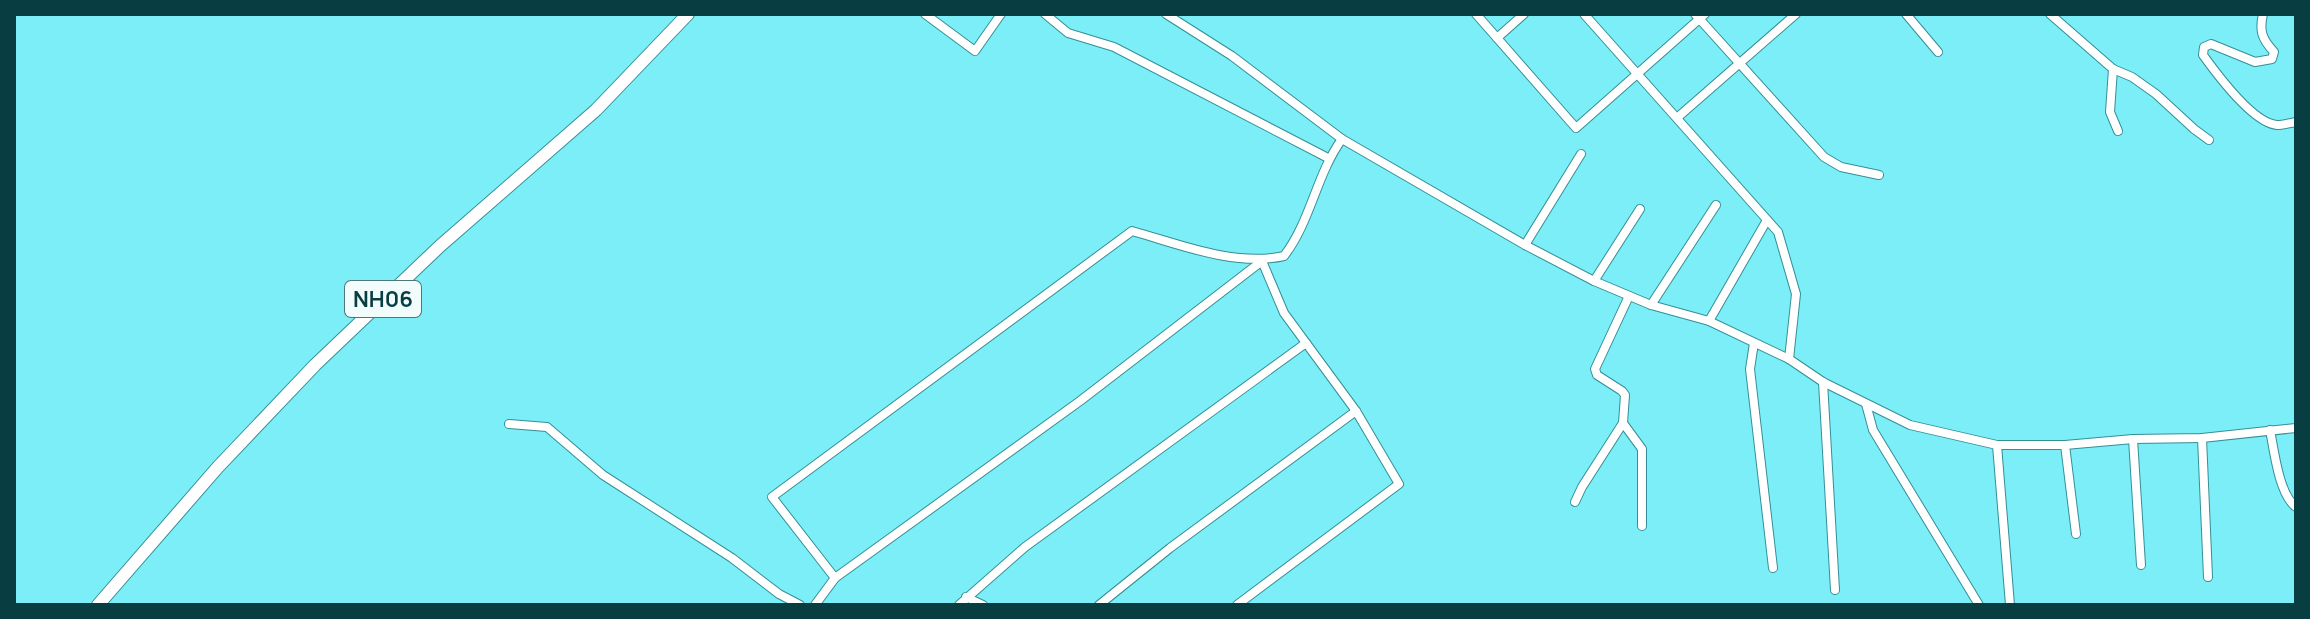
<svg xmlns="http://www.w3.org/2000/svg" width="2310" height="619" font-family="Manrope,sans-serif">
<rect width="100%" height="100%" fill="#7beef7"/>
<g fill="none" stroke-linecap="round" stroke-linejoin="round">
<g stroke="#358f96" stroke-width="10">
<g id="minor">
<polyline points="925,14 975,51 1001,14"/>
<polyline points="1045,14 1068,33 1114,47 1328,158"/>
<polyline points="1166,14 1232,56 1342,139 1525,245 1594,281 1651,305 1709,321 1789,359 1823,382 1910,425 1997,445 2065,445 2133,439 2202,438 2296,428"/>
<polyline points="1476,14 1576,128 1705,14"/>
<polyline points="1584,14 1778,232 1796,294 1789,359"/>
<polyline points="1695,14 1824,157 1841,167 1879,175"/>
<polyline points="1906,14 1938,52"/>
<polyline points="2050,14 2113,69 2132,77 2156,94 2194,129 2209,140"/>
<path d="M2263 14C2259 31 2262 39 2274 52L2272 59 2255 62 2211 44 2204 47 2203 55C2216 73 2253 123 2277 125 2283 125 2290 123 2296 122"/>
<polyline points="1497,38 1524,14"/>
<polyline points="2113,69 2110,112 2118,131"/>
<polyline points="1678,117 1796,14"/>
<polyline points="1525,245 1581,154"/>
<polyline points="1594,281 1640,209"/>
<polyline points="1651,305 1716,205"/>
<polyline points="1709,321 1767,220"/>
<polyline points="1754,343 1750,369 1773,568"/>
<polyline points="1823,382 1835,590"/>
<polyline points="1866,404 1873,430 1979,605"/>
<polyline points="1623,423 1642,449 1642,526"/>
<polyline points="509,424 547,427 603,475 732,558 779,594 800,605"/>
<path d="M2270 430C2274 450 2279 495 2296 507"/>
<polyline points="2202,438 2208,577"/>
<polyline points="2133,439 2141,565"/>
<polyline points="1997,445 2010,605"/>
<polyline points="2065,445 2076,534"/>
<polyline points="1575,502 1582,487 1623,423 1625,395 1622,391 1597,375 1595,369 1629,296"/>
<path d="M835 578 772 497 1132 231C1179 244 1234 267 1284 256 1311 221 1316 175 1342 139"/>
<polyline points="966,597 983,605"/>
<polyline points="815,605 835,578 1080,401 1262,261 1284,313 1356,411 1399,484 1237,605"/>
<polyline points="959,605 1025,547 1306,343"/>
<polyline points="1099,605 1170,548 1356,411"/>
</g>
</g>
<g stroke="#358f96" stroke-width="14">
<polyline id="primary" points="98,605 218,467 315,365 440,246 596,110 688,14"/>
</g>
<use href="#minor" stroke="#fff" stroke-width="8"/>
<use href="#primary" stroke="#fff" stroke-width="12"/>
</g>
<g text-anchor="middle" stroke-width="8" stroke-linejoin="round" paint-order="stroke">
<rect fill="#f2fcfd" stroke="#4e777a" stroke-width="2" x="345" y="281" width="76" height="36" rx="6"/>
<g font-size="22" font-weight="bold" fill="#083e42">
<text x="383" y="307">NH06</text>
</g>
</g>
<rect width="2310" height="619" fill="none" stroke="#083e42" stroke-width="32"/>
</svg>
